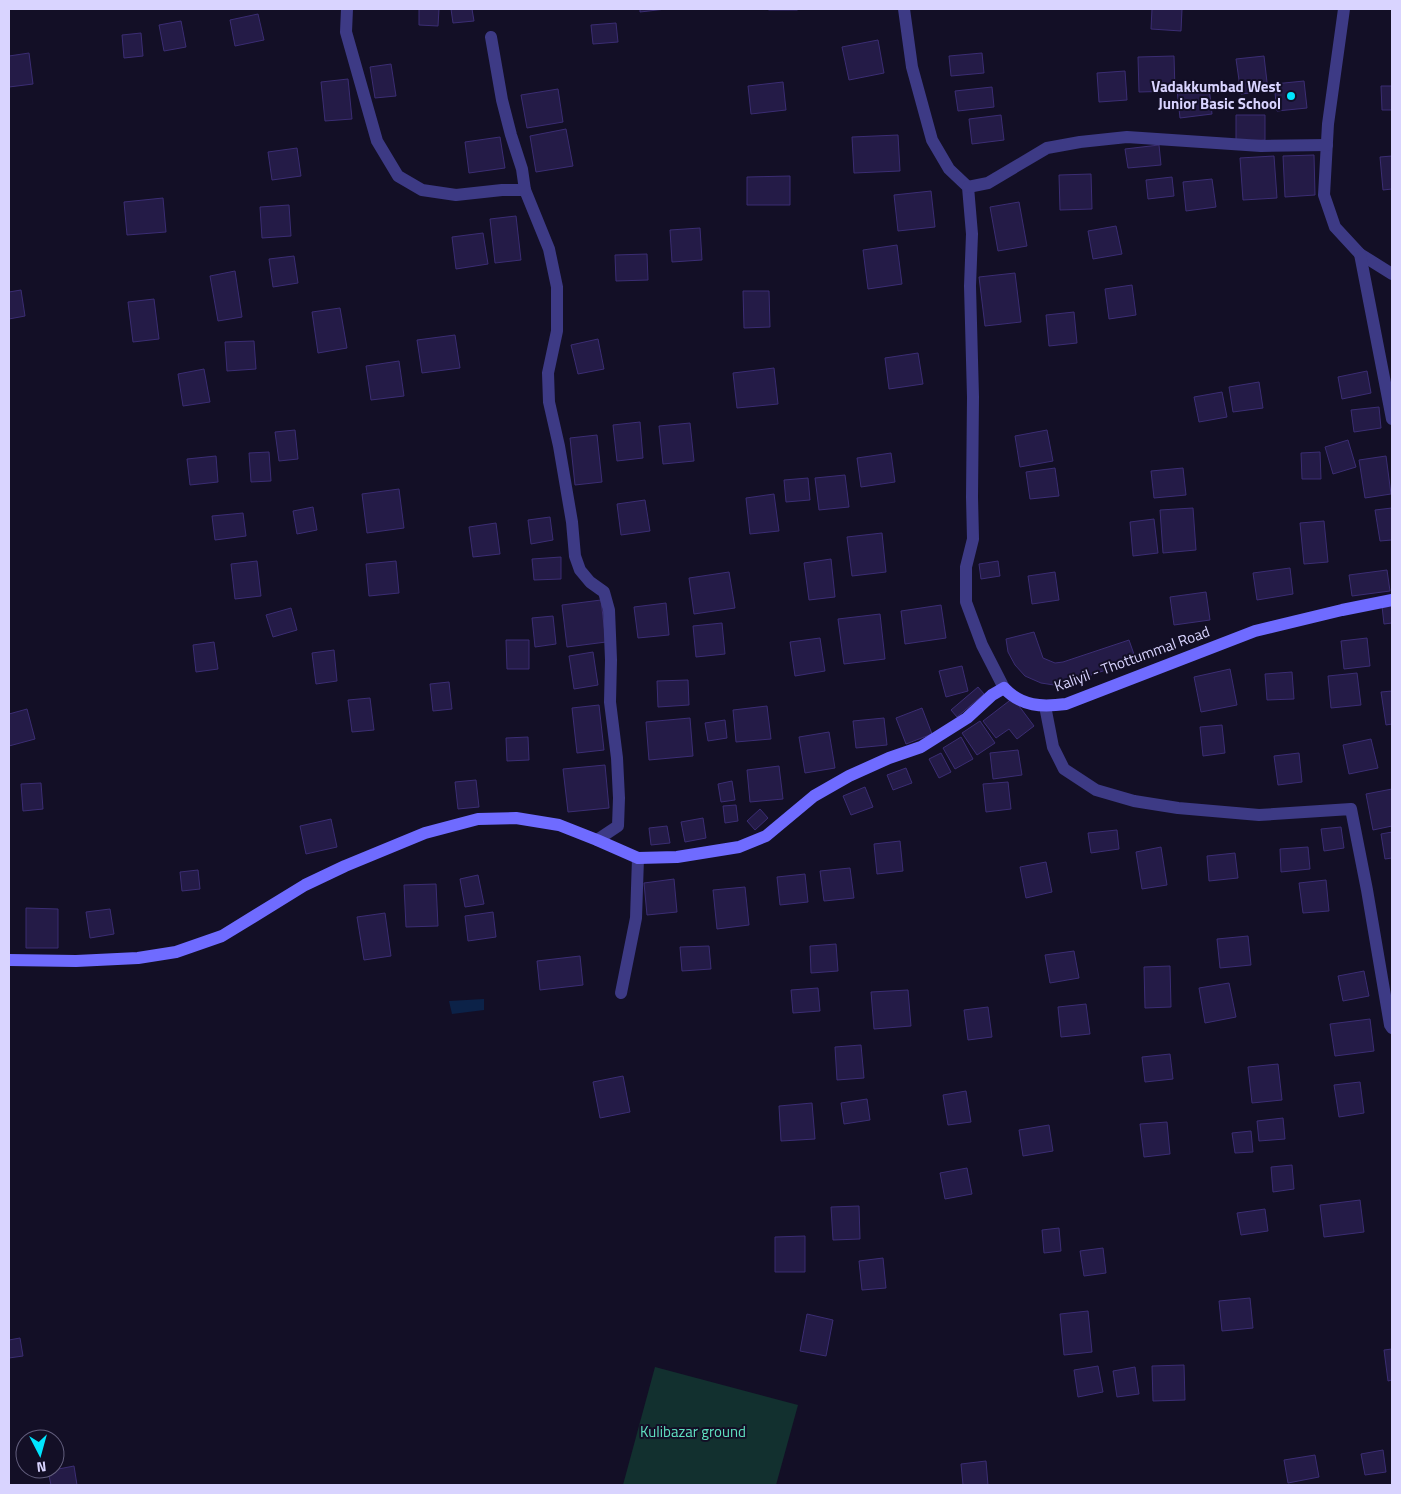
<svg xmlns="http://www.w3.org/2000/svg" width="1401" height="1494" font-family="'Titillium Web',sans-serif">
<rect width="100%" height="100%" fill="#130f26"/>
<polygon fill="#12302f" points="655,1367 798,1405 776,1485 623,1485"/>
<polygon fill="#0c2248" points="484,999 484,1010 452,1014 449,1001"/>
<g fill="#241b47" stroke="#3b2d73">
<polygon points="419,9 439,9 438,26 419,25"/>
<polygon points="451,9 472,9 474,21 453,23"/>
<polygon points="640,9 666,9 640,12"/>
<rect x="769" y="9" width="28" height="1"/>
<polygon points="1152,9 1182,9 1181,31 1151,29"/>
<polygon points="258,14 264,40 235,46 230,20"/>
<polygon points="181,21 186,47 164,51 159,25"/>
<polygon points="616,23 618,42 593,44 591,25"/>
<polygon points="141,33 143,56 124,58 122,35"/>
<polygon points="878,40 884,73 849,80 842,47"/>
<polygon points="29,53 33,84 9,87 9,56"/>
<polygon points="982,53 984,73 951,76 949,56"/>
<polygon points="1174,56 1175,91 1139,92 1138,57"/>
<polygon points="1264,56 1268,91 1241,94 1236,59"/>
<polygon points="391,64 396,96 375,98 370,67"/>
<polygon points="1125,71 1127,100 1099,102 1097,73"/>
<polygon points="348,79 352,119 325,121 321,82"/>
<polygon points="1304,81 1307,108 1277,111 1274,84"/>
<polygon points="783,82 786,110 751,114 748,86"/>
<polygon points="1381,86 1392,86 1392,110 1382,110"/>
<polygon points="992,87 994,107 958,111 955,91"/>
<polygon points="1209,87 1212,114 1180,118 1177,90"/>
<polygon points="558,89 563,122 527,128 521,95"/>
<polygon points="1001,115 1004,140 972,144 969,119"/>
<polygon points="1236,115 1265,115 1265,140 1236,141"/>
<polygon points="566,129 573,166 536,172 530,136"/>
<polygon points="898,135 900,171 854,173 852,137"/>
<polygon points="500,137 505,168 469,173 465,142"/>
<polygon points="1159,145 1161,165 1128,168 1125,149"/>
<polygon points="297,148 301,176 272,180 268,152"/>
<polygon points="1314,155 1315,195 1285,197 1283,156"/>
<polygon points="1274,156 1277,198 1243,200 1240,158"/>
<polygon points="1392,156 1392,189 1383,190 1380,157"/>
<polygon points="1091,174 1092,209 1060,210 1059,175"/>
<polygon points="790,176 790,205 747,205 747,177"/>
<polygon points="1172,177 1174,196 1148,199 1146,180"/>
<polygon points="1212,179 1216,207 1186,211 1183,182"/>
<polygon points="931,191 935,227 898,231 894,195"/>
<polygon points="163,198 166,232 127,235 124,202"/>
<polygon points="1019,202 1027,246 998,251 990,207"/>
<polygon points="289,205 291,236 262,238 260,207"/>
<polygon points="516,216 521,260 495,263 490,219"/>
<polygon points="1116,226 1122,254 1093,259 1088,231"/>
<polygon points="700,228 702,260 672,262 670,230"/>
<polygon points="483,233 488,264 456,269 452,237"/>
<polygon points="897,245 902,284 868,289 863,250"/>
<polygon points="647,254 648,280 616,281 615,255"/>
<polygon points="294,256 298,283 273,287 269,259"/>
<polygon points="235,271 242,317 218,321 210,276"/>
<polygon points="1015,273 1021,322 985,326 979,277"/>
<polygon points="1132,285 1136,315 1109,319 1105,289"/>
<polygon points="21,290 25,316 9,319 9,292"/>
<polygon points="743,291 769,291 770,327 744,328"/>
<polygon points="154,299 159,339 133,342 128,302"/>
<polygon points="340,308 347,348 318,353 312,312"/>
<polygon points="1074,312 1077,343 1049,346 1046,315"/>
<polygon points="455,335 460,368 422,373 417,340"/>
<polygon points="598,339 604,369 578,374 571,345"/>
<polygon points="254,341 256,369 227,371 225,342"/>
<polygon points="918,353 923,384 889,389 885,358"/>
<polygon points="399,361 404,396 371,400 366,366"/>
<polygon points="774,368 778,404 737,408 733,373"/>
<polygon points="204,369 210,402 183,406 178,374"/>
<polygon points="1367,371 1371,393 1342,399 1338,377"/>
<polygon points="1259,382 1263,408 1233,412 1229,387"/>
<polygon points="1222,392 1227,417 1199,422 1194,397"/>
<polygon points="1379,407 1381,428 1354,432 1351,410"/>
<polygon points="640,422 643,458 617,461 613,425"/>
<polygon points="690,423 694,461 663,464 659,426"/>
<polygon points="295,430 298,459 279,461 275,432"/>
<polygon points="1047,430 1053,461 1020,467 1015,436"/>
<polygon points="597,435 602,482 575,485 570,438"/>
<polygon points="1348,440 1356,467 1333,474 1325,447"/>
<polygon points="269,452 271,481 251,482 249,453"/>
<polygon points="1320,452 1321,479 1302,479 1301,453"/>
<polygon points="891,453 895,482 861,487 857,458"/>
<polygon points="216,456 218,482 190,485 187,459"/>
<polygon points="1386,456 1391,494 1365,498 1359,460"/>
<polygon points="1055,468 1059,496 1030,499 1026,472"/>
<polygon points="1183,468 1186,495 1154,498 1151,471"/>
<polygon points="845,475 849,507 819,510 815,478"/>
<polygon points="808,478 810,500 786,502 784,480"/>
<polygon points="399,489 404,528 367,533 362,494"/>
<polygon points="774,494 779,531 750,534 746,498"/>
<polygon points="645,500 650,531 621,535 617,504"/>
<polygon points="313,507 317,530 297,534 293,511"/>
<polygon points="1193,508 1196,550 1163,553 1160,510"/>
<polygon points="1392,508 1392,540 1380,541 1375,510"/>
<polygon points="243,513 246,536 215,540 212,516"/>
<polygon points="550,517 553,540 531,544 528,520"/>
<polygon points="1154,519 1158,553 1133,556 1130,522"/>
<polygon points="1324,521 1328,562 1304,564 1300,523"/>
<polygon points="496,523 500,554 473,557 469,527"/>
<polygon points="882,533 886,572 852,576 847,537"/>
<polygon points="561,557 561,579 534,580 532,559"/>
<polygon points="831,559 835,597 809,600 804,563"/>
<polygon points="257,561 261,596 235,599 231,564"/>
<polygon points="396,561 399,593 369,596 366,564"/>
<polygon points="998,561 1000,576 981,579 979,564"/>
<polygon points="1290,568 1293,594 1257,600 1253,573"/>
<polygon points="1387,570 1390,591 1352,596 1349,575"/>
<polygon points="729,572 735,608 694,614 689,578"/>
<polygon points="1055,572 1059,600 1032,604 1028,576"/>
<polygon points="1206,592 1210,620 1174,625 1170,597"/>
<polygon points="601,600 606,642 567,647 562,605"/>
<polygon points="666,603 669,635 638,638 634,607"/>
<polygon points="941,605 946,638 905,644 901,611"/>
<polygon points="1392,605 1392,623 1384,624 1382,606"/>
<polygon points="291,608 297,630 273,637 266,615"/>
<polygon points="880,614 885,659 844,664 838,619"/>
<polygon points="553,616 556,644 535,647 532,618"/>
<polygon points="722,623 725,654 696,657 693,626"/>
<polygon points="1034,632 1043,658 1055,663 1063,662 1129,640 1136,660 1064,684 1054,685 1041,683 1025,676 1015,665 1008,652 1006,639"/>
<polygon points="820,638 825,671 795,676 790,642"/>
<polygon points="1367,638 1370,666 1344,669 1341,641"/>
<polygon points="506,640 529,640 529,669 507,669"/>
<polygon points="214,642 218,669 196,672 193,645"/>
<polygon points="334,650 337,681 316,684 312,653"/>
<polygon points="593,652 598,685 574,689 569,656"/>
<polygon points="962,666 968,691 946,697 939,671"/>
<polygon points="1230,669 1237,705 1201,712 1194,677"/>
<polygon points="1292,672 1294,699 1267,700 1265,674"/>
<polygon points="1357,673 1361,705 1331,708 1328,676"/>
<polygon points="688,680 689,705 658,707 657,681"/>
<polygon points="449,682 452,709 433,711 430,684"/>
<polygon points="978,687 984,694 957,717 951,710"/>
<polygon points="1392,691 1392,724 1386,725 1381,692"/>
<polygon points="370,698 374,730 352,732 348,700"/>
<polygon points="1013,698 1034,726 1017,739 1009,729 996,738 983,721"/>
<polygon points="599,705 604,750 577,753 572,708"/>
<polygon points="767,706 771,739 736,742 733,710"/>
<polygon points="922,708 932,734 906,744 896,718"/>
<polygon points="27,709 35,739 9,746 9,714"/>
<polygon points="690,718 693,756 649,760 646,722"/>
<polygon points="884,718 887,745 856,748 853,721"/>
<polygon points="725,720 727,738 708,741 705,723"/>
<polygon points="980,721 995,743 977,755 962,733"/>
<polygon points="1222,725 1225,753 1203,756 1200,727"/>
<polygon points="829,732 835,768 805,773 799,737"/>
<polygon points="528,737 529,760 507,761 506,738"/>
<polygon points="961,737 973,759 955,769 943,748"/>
<polygon points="1371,739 1378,768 1349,774 1343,745"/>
<polygon points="1018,750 1022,775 993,779 990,753"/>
<polygon points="941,753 951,772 939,778 929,759"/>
<polygon points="1299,753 1302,782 1278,785 1274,756"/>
<polygon points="605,765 609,808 568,812 563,769"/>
<polygon points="779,766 783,799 750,802 747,770"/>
<polygon points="906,768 912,783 893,790 887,775"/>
<polygon points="476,780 479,807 458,809 455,782"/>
<polygon points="732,781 735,800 721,802 718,784"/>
<polygon points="1008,782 1011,809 986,812 983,784"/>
<polygon points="41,783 43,809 23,811 21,784"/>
<polygon points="865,787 873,807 851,815 843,796"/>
<polygon points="1392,789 1392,826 1373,830 1366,794"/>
<polygon points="736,805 738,821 725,823 723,806"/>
<polygon points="760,809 768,818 755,830 747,821"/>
<polygon points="703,818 706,838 685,842 681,822"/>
<polygon points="331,819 337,847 306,854 300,826"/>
<polygon points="667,826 670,843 651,845 649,828"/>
<polygon points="1341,827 1344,848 1324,851 1321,829"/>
<polygon points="1117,830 1119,849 1091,853 1088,833"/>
<polygon points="1392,832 1392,858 1385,859 1381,834"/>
<polygon points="900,841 903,871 877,874 874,844"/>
<polygon points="1161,847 1167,885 1142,889 1136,852"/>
<polygon points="1308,847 1310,869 1281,872 1280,849"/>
<polygon points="1235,853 1238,878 1209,881 1207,856"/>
<polygon points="1046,862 1052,892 1026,898 1020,867"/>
<polygon points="850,868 854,898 824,901 820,871"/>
<polygon points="198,870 200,889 182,891 180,872"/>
<polygon points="805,874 808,902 780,905 777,877"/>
<polygon points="478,875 484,904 465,907 460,879"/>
<polygon points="674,879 677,912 647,915 644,883"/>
<polygon points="1326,880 1329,911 1303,913 1299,883"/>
<polygon points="436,884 438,926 406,927 404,885"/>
<polygon points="745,887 749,925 717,929 713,890"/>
<polygon points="26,908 58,909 58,948 26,948"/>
<polygon points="110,909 114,934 90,938 86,912"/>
<polygon points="493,912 496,937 468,941 465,916"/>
<polygon points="385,913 391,956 364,960 357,917"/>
<polygon points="1248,936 1251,965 1220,968 1217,939"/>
<polygon points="836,944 838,971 811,973 810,946"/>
<polygon points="709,946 711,969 682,971 680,947"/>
<polygon points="1074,951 1079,978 1050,983 1045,955"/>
<polygon points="580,956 583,985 540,990 537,961"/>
<polygon points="1170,966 1171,1007 1145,1008 1144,967"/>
<polygon points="1364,971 1369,996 1343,1001 1338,976"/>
<polygon points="1229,983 1236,1017 1205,1023 1199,988"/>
<polygon points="818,988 820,1011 793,1013 791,990"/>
<polygon points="908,990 911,1026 874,1029 871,992"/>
<polygon points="1086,1004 1090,1034 1061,1037 1058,1007"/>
<polygon points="988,1007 992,1037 968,1040 964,1010"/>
<polygon points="1370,1019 1374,1051 1335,1056 1330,1024"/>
<polygon points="861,1045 864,1078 837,1080 835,1047"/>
<polygon points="1170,1054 1173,1079 1145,1082 1142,1057"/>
<polygon points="1278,1064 1282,1100 1252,1103 1248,1067"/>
<polygon points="623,1076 630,1112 600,1118 593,1082"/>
<polygon points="1360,1082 1364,1113 1339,1117 1334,1085"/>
<polygon points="966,1091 971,1122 948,1125 943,1095"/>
<polygon points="867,1099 870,1120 844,1124 841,1103"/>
<polygon points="812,1103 815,1139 781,1141 779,1106"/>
<polygon points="1283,1118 1285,1139 1259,1141 1257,1121"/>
<polygon points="1167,1122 1170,1154 1144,1157 1140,1124"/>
<polygon points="1049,1125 1053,1151 1023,1156 1019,1130"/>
<polygon points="1251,1131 1253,1152 1235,1153 1232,1133"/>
<polygon points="1292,1165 1294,1189 1273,1192 1271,1167"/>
<polygon points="967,1168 972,1194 945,1199 940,1173"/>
<polygon points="1360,1200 1364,1232 1324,1237 1320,1205"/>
<polygon points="859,1206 860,1239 833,1240 831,1207"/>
<polygon points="1265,1209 1268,1231 1241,1235 1237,1213"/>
<polygon points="1059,1228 1061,1251 1044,1253 1042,1230"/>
<polygon points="805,1236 805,1272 775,1272 775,1237"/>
<polygon points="1103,1248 1106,1273 1084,1276 1080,1251"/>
<polygon points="883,1258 886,1288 862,1290 859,1261"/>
<polygon points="1250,1298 1253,1328 1222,1331 1219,1301"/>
<polygon points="1088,1311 1092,1352 1064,1355 1060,1314"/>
<polygon points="807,1314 833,1320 826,1356 800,1351"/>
<polygon points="20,1338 23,1356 9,1358 9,1340"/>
<polygon points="1392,1349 1392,1380 1388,1381 1384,1350"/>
<polygon points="1184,1365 1185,1400 1153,1401 1152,1366"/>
<polygon points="1098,1366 1103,1392 1078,1397 1074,1370"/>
<polygon points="1135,1367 1139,1394 1117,1397 1113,1371"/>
<polygon points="1383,1450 1386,1472 1365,1475 1361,1454"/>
<polygon points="1315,1455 1319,1477 1288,1483 1284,1460"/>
<polygon points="986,1461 988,1485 963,1485 961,1464"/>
<polygon points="74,1466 77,1485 51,1485 48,1471"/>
</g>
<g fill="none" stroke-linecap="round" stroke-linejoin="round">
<g stroke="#3d3a85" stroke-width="12">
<polyline points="347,9 346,32 377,141 398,176 422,190 456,195 502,190 525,190 549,249 557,287 557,331 548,373 549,402 559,446 572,522 575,556 580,570 590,582 604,592 609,610 611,660 610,702 617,758 619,798 618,826 597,840"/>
<polyline points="904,9 912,67 932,140 949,169 968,187 972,234 970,286 973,397 972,497 973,539 966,567 966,602 982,645 1004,688"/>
<polyline points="1344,9 1328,124 1324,195 1335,227 1360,254 1392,274"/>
<polyline points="491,37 502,100 511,135 522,169 525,190"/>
<polyline points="968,187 988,183 1047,148 1080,142 1127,137 1261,146 1327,145"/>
<polyline points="1360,254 1392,419"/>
<polyline points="1045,706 1053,747 1064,769 1096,790 1134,801 1178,808 1259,815 1351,809 1367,890 1390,1025 1392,1028"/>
<polyline points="621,993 636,918 638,858"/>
</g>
<path stroke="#6f6bff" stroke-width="12" d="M9 960 76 961 138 958 176 952 222 936 305 885 345 866 425 833 478 819 516 818 559 825 597 840 638 858 677 857 739 847 766 836 814 796 849 776 889 758 921 747 967 718 992 695 1004 688C1022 707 1042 707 1066 704L1255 631 1342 610 1392 600"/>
</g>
<circle fill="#00e5ff" stroke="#130f26" stroke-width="2" cx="1291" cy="96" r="5"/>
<g text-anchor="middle" stroke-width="4" stroke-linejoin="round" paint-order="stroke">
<g font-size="15" font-weight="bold" fill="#d9d4ff" stroke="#130f26" text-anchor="end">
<text x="1281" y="92">Vadakkumbad West<tspan x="1281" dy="17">Junior Basic School</tspan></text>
</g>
<g font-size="15" fill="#d9d4ff" stroke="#130f26">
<text transform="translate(1132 659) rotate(-20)" y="5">Kaliyil - Thottummal Road</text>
</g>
<g font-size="15" fill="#5fe0c0" stroke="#130f26">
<text x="693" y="1437">Kulibazar ground</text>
</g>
</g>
<rect width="1401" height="1494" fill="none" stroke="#d9d4ff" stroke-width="20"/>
<g transform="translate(40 1454) rotate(174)"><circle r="24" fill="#130f26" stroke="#625e7d"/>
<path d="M0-4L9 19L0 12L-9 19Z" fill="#00e5ff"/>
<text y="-8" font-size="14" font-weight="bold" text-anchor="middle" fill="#d9d4ff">N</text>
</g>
</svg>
